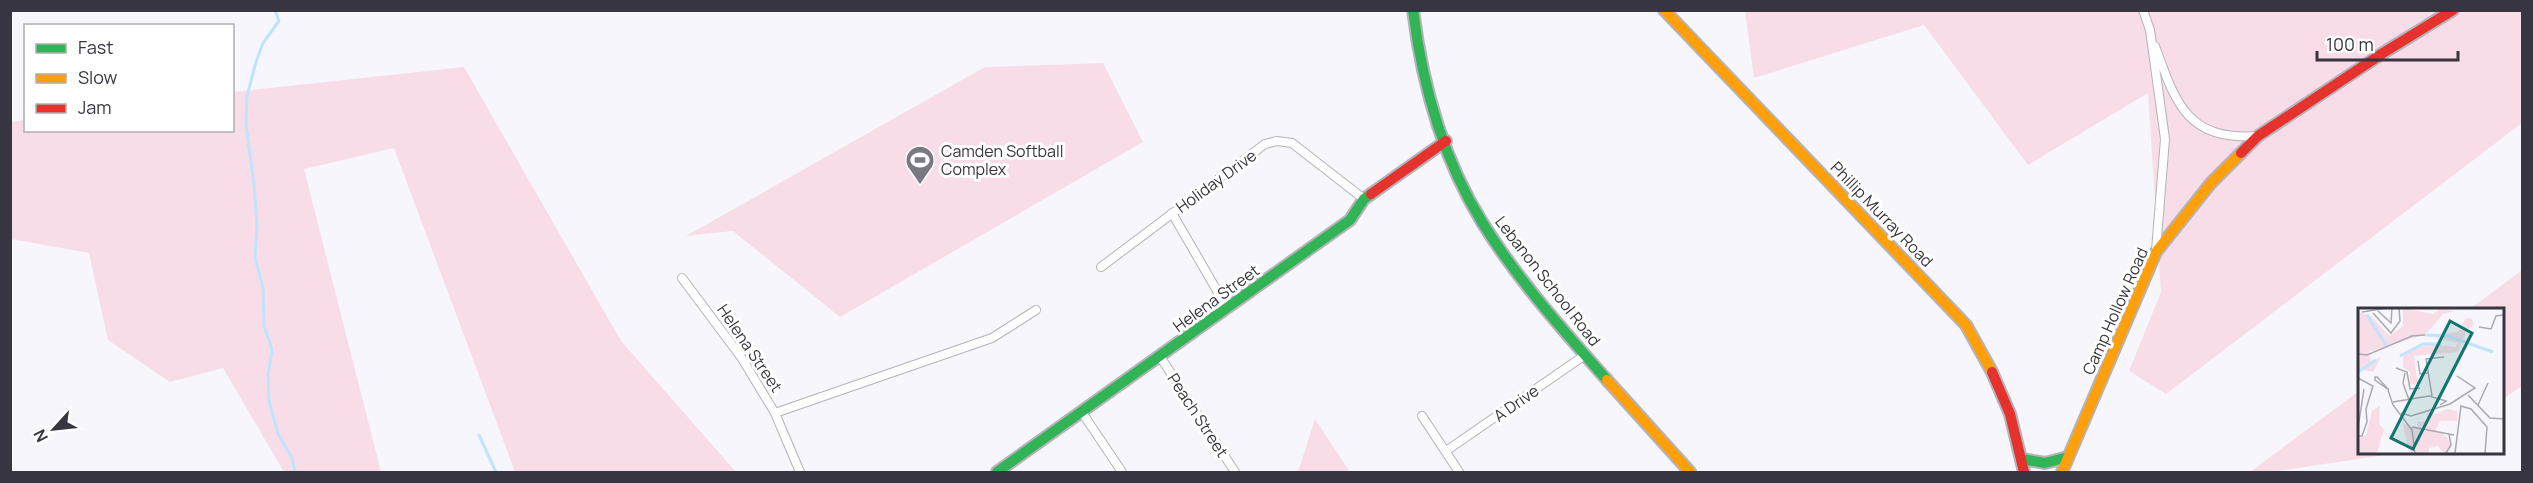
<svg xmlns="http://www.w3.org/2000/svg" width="2533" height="483" font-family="Manrope,sans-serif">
<rect width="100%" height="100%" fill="#f7f6fc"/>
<g fill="#f8dde9">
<polygon points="1745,11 2522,11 2522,123 2166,394 2129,371 2161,292 2148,93 2028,165 1924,25 1754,78"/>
<polygon points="1103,63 1143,142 840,317 733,231 686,236 985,67"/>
<polygon points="464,67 621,341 736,472 515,472 394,148 304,169 381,472 284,472 223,368 170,382 108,340 89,253 11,239 11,122 25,120 26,130 232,130 233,92"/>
<polygon points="2522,270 2522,386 2502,400 2502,309 2470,309"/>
<polygon points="2359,391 2359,452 2405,452 2270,472 2250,472"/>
<polygon points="1315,419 1350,472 1298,472"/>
</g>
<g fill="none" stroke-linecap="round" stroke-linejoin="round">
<g stroke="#c0e4fc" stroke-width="3">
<polyline points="275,10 279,21 263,43 256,62 247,96 246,125 254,185 257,225 255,258 263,288 264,326 272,349 268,376 269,401 278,434 292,458 295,472"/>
<polyline points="479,435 496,472"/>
</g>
<g stroke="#b4b3bb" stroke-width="10">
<g id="street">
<polyline points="2143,10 2150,30 2165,139 2156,250"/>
<path d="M2155 46C2176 104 2187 141 2258 136"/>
<polyline points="1172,213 1227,308"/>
<polyline points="1101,267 1265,144 1277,141 1292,143 1364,199"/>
<polyline points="682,278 741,357 775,413 800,472"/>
<polyline points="1161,358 1235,472"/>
<polyline points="1081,411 1122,472"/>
<polyline points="775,413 992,338 1036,310"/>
<polyline points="1422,416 1459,472"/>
<polyline points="1446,451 1585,355"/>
</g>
</g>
<g stroke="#b4b3bb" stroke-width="14">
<g id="fast">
<path d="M1413 10C1422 83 1443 159 1482 222 1517 279 1563 330 1607 380"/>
<polyline points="2022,459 2045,463 2068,457"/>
<polyline points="997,472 1350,220 1364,199 1371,194"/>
</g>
</g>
<g stroke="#b4b3bb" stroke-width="14">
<g id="slow">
<polyline points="1664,10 1966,325 1992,372"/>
<polyline points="1607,380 1690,472"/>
<polyline points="2062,472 2156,252 2211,183 2241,153"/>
</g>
</g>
<g stroke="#b4b3bb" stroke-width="14">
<g id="jam">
<polyline points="2241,153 2258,136 2383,53 2453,10"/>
<polyline points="1371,194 1446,141"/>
<polyline points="1992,372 2010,414 2024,472"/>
</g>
</g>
<use href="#street" stroke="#fefeff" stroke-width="8"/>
<use href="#fast" stroke="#30b455" stroke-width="10"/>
<use href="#slow" stroke="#ff9f0a" stroke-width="10"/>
<use href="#jam" stroke="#e5322d" stroke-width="10"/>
</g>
<defs>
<g id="stadium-pin" transform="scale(1.5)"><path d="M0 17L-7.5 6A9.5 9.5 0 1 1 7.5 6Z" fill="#7a7982" stroke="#fff"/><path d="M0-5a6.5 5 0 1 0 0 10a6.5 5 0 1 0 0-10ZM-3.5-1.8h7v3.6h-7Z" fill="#fff"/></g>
</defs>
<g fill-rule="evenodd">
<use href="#stadium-pin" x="920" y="160"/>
</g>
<g text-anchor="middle" stroke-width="6" stroke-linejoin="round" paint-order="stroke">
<g font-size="16" fill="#373540" stroke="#fff" text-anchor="start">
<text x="941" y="157">Camden Softball<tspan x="941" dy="18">Complex</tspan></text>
</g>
<g font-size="16" fill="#373540" stroke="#fff">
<text transform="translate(1216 181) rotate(-36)" y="6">Holiday Drive</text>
<text transform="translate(1882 214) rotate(46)" y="6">Phillip Murray Road</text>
<text transform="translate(1548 281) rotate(52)" y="6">Lebanon School Road</text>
<text transform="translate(1216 298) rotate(-36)" y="6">Helena Street</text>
<text transform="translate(2115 311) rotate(-66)" y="6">Camp Hollow Road</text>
<text transform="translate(750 348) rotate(56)" y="6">Helena Street</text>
<text transform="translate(1516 403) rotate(-35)" y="6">A Drive</text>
<text transform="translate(1198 415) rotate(57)" y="6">Peach Street</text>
</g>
</g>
<g transform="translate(2358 308)">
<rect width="146" height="146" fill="#f7f6fc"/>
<path d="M45 0 75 6 82 0 96 3 85 6 68 26 10 44 13 53 23 49 15 64 0 61V4L12 7 31 28 45 18ZM113 10 116 17 109 22 100 44 56 48 59 70 64 75 51 77 52 64 45 59V49L56 41 72 36 98 39 99 35 75 29 101 23 107 11ZM22 98 21 115 26 122 19 145H0V131L8 127 14 103ZM89 101 99 103V113H82L78 122 89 129 93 138 86 145 80 138 71 140V145H51L45 115 60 121 59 114 68 113 70 104 77 106Z" fill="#f8dde9"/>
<path fill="none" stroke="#c0e4fc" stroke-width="3" d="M9 7 28 37M67 27 90 28 135 44M42 48 65 36H83M0 64 18 52"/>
<path fill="none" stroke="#aaa9b1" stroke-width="1.5" d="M20 3 33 15 34 0M4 4 29 0M15 5 33 25 42 13 41 0M121 19 133 21 138 8 145 7M0 46 9 47 54 28 67 27M60 53 62 66 70 65M38 60 49 64 52 81 62 80M47 65 45 75 51 92M17 69H19L31 82 17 72ZM0 70 15 78 8 101 9 114 4 128H0M30 82 35 97 54 122 57 145M110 87 132 110 146 111M74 88 68 51 86 49M35 94 71 88 88 93 82 97M120 97 130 75M43 105 53 108 92 96 117 80 99 68M54 119 96 127M0 120 6 81M88 145 93 137 91 126M97 145 103 98 113 101 129 119 127 145"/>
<path fill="#0f766e" fill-opacity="0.15" stroke="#0f766e" stroke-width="3" d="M92 13 114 25 55 141 33 130Z"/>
<rect width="146" height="146" fill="none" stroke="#373540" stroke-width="3"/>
</g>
<rect width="2533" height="483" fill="none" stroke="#373540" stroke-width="24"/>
<rect x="24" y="24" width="210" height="108" fill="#ffffff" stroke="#afaeb3" stroke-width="1.5"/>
<rect x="36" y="44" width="30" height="9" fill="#30b455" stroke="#afaeb3" stroke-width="1.5"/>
<text x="78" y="54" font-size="18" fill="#373540">Fast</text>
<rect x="36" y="74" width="30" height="9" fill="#ff9f0a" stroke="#afaeb3" stroke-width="1.5"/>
<text x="78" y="84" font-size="18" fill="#373540">Slow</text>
<rect x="36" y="104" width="30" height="9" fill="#e5322d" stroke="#afaeb3" stroke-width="1.5"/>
<text x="78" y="114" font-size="18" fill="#373540">Jam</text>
<g transform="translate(54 429) rotate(243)" stroke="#ffffff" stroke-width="4.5" paint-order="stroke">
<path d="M0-4.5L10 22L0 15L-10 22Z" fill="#373540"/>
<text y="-9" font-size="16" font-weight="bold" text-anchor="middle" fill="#373540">N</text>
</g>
<path d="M2317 51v9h141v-9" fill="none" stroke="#373540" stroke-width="3"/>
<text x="2326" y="51" font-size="18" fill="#373540" stroke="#ffffff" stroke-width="4.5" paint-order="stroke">100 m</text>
</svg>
